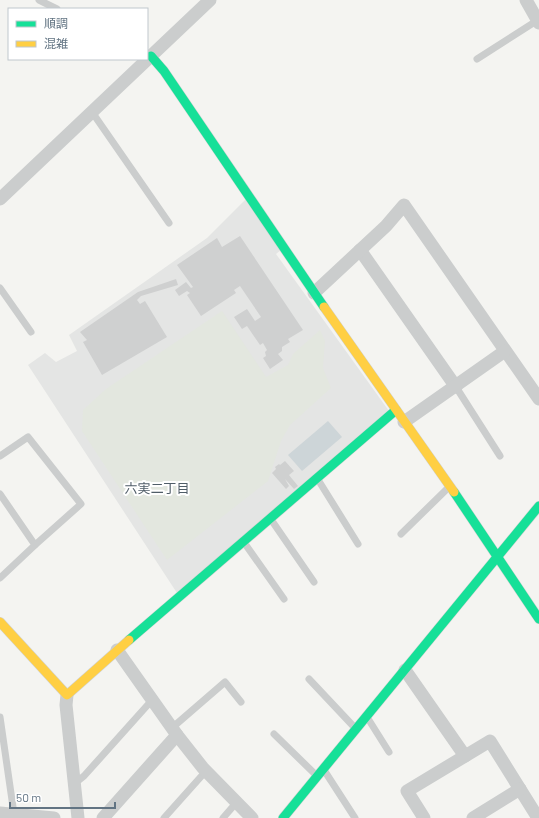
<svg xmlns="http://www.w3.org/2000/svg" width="539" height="818" font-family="Barlow,'Noto Sans JP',sans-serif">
<rect width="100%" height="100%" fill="#f4f4f1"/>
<polygon fill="#e4e5e4" points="246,199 281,250 276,254 389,411 177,593 28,365 45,353 56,362 77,351 69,335 207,238"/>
<polygon fill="#e3e7df" points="222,311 266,377 288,365 293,354 320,330 325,341 323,368 331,388 290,425 281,441 268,481 167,560 82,431 83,410 106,389"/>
<polygon fill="#cdd5d8" points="328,421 342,437 302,471 288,455"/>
<g fill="#cfd0d0">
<polygon points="240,236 303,330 288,339 290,342 282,347 282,351 278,354 283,360 270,369 263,358 266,356 265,352 267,350 263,343 260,345 247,326 242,329 234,317 247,309 255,321 261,317 240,286 234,290 236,293 201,316 187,295 190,293 187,291 179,296 175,290 186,282 191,288 193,287 177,265 217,238 222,247"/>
<polygon points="176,279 178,285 141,296 137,300 140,304 145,301 167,337 102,375 83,342 87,340 80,332 138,292"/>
<polygon points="285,461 294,471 289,475 298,486 294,489 285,479 289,486 286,489 272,473 276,469 275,467 279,464 280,465"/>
</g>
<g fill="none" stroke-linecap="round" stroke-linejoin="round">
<g stroke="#d0d2d1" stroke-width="10">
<g id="fast">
<polyline points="151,56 164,71 324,307"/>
<polyline points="454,492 539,619"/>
<polyline points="129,640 396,410"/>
<polyline points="283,818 539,506"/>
</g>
</g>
<g stroke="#d0d2d1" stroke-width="10">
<g id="slow">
<polyline points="324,307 454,492"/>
<polyline points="0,622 67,695 129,640"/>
</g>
</g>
<g stroke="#cbcdcd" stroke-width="7">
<polyline points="39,0 57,9"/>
<polyline points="477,59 538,20"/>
<polyline points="92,112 169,223"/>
<polyline points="0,288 31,332"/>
<polyline points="456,387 500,456"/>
<polyline points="0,456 28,437 81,504 35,545"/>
<polyline points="317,478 358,544"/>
<polyline points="0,494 35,545 0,578"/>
<polyline points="270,518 314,582"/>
<polyline points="401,534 449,487"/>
<polyline points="243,541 284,599"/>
<polyline points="309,679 356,729"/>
<polyline points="0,717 14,814"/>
<polyline points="367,717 389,752"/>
<polyline points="173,727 225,682 241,702"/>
<polyline points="274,734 317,776"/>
<polyline points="324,770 355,818"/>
<polyline points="74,784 84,776 153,699"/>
<polyline points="164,818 206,771"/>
<polyline points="223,818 236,803"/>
</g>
<g stroke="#cbcdcd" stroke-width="13">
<polyline points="526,0 539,23"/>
<polyline points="0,199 210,0"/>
<polyline points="360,250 456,387"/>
<polyline points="314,293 386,226 404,205 539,399"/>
<polyline points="404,422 505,351"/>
<polyline points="405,670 465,756"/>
<polyline points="67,695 66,705 78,818"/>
<polyline points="177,735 203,768 252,818"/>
<polyline points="0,813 54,818"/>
<polyline points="103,818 177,735 117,650"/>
<polyline points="424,818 407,791 490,741 538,818"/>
<polyline points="473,818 520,789"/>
</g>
<use href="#fast" stroke="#16e098" stroke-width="9"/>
<use href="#slow" stroke="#ffcf43" stroke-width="9"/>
</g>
<g text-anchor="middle" stroke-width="4" stroke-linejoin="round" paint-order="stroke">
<g font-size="13" fill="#505d68" stroke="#fff">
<text x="157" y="493">六実二丁目</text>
</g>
</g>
<rect x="8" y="8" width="140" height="52" fill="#ffffff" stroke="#c0c7cd"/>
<rect x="16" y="21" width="20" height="6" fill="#16e098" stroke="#c0c7cd"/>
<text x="44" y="28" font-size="12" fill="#627483">順調</text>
<rect x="16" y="41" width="20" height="6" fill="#ffcf43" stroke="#c0c7cd"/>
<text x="44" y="48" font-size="12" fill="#627483">混雑</text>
<path d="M10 802v6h105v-6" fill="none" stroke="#627483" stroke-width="2"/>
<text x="16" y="802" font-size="12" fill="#627483" stroke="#ffffff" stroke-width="3" paint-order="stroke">50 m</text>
</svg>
